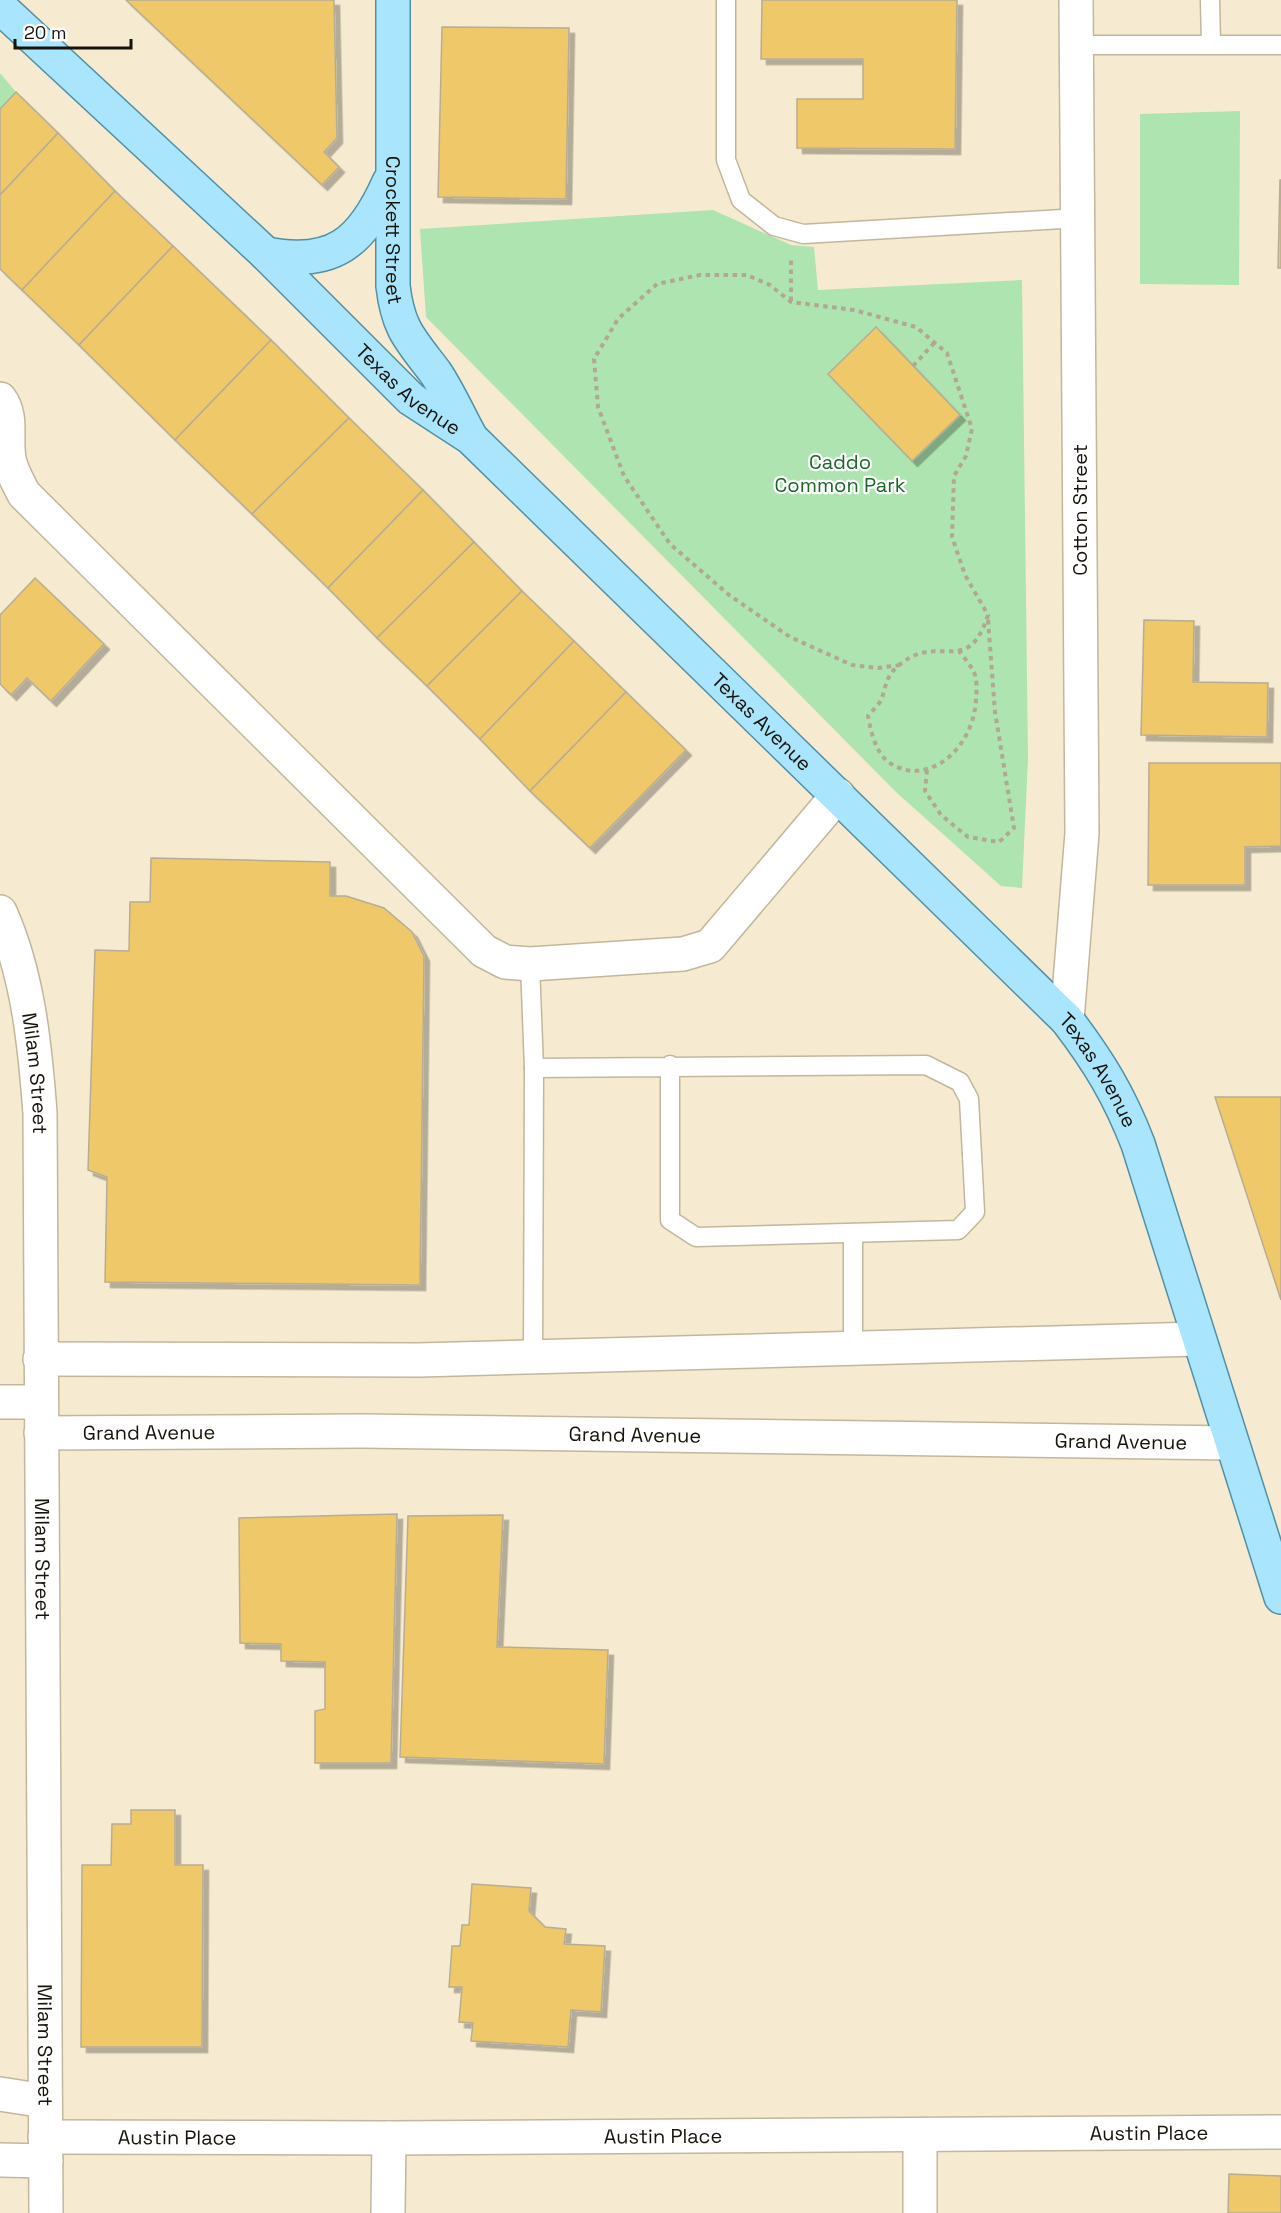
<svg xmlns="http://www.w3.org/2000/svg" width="1281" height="2213" font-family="'Space Grotesk',sans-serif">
<defs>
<filter id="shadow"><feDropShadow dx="5.5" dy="5.5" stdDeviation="0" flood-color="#0004"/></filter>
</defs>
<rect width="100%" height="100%" fill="#f6ebd0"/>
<g fill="#ade4af">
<polygon points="0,73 16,92 0,109"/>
<polygon points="1240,111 1239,285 1140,284 1140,114"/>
<polygon points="713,210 791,245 814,247 818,290 1022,280 1028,758 1022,888 1001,886 896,792 426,317 420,229"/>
</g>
<g fill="#eec869" stroke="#b8ad94" stroke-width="1.5" filter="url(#shadow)">
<polygon points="126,0 334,0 337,138 324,152 339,167 322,185"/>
<polygon points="762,0 957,0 955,149 797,148 797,99 863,99 863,59 761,59"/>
<polygon points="442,27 569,28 566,199 438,197"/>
<polygon points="16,92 58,133 0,195 0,109"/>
<polygon points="58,133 115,191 22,290 0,269 0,195"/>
<polygon points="1280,180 1281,180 1281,268 1278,268"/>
<polygon points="115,191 173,246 79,345 22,290"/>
<polygon points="173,246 271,340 175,440 79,345"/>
<polygon points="876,327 960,415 912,461 828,374"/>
<polygon points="271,340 349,418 252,514 175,440"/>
<polygon points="349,418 423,490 328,588 252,514"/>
<polygon points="423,490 474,542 377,638 328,588"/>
<polygon points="474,542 522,591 427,686 377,638"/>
<polygon points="35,578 104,644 51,701 27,678 11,695 0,684 0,615"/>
<polygon points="522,591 574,641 480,739 427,686"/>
<polygon points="1144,620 1194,621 1193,682 1268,683 1267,737 1141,735"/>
<polygon points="574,641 626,692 530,791 480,739"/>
<polygon points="626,692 686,750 590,848 530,791"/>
<polygon points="1149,763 1281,763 1281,846 1245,847 1245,885 1148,885"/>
<polygon points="151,858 330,862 330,896 346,896 384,908 412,932 424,956 420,1285 105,1282 107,1177 88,1170 95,950 129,951 130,902 150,902"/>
<polygon points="1215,1097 1281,1097 1281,1300"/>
<polygon points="397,1514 391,1763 315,1763 315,1711 325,1709 325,1662 281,1661 281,1644 240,1643 239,1518"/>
<polygon points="503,1515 497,1647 608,1650 604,1764 400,1757 408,1516"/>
<polygon points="131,1810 175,1810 175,1865 203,1865 202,2047 81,2047 82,1865 111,1865 112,1824 131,1824"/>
<polygon points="472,1884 531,1888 529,1911 545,1927 566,1929 564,1944 605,1946 601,2012 571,2010 568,2047 471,2041 473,2023 459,2022 462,1987 449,1987 452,1946 460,1946 462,1925 469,1925"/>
<polygon points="1229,2174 1281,2176 1281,2213 1228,2213"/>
</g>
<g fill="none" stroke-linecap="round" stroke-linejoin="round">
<g stroke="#c1b79d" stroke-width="21">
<g id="service">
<polyline points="726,0 726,160 741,200 774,226 803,234 1079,218"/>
<polyline points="1210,0 1211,44"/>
<polyline points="1076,45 1281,45"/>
<polyline points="530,964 534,1068 533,1357"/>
<polyline points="534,1068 926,1065 960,1082 969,1099 975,1212 958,1230 696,1237 670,1220 670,1065"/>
<polyline points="853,1348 853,1233"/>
</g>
</g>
<g stroke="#c1b79d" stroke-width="36">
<g id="minor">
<path d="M0 399C14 418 4 442 10 463 13 474 19 484 24 494L484 951 505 962 530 964 683 954 710 946 838 795"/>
<polyline points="1067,1020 1082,833 1076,0"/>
<polyline points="40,1359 419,1360 1198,1339"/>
<polyline points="0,1402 41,1402"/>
<path id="s1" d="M41 1433 362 1431 1231 1443"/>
<polyline points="0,2094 45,2101"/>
<polyline points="920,2135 920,2213"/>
<path id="s2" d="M45 2137 389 2138 1281 2132"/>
<polyline points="0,2160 46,2161"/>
<polyline points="388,2213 389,2138"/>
</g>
</g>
<g stroke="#c1b79d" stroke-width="36">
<g id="tertiary">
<path id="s3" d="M0 912C28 974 35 1046 40 1113L46 2213"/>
</g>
</g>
<g stroke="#5190a6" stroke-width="36">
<g id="primary">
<path id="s4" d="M393 0V286C398 329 410 339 435 372 448 391 458 414 469 434"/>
<path id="s5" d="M0 7 266 254 411 399 471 438 1067 1020C1099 1062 1119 1095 1138 1144L1281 1597"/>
<path d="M266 254C333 267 362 243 389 182"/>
</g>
</g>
<g stroke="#b1a893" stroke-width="4" stroke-dasharray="4.5 4.5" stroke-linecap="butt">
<polyline points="791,301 791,260"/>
<polyline points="913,366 935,342"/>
<path d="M900 665 878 668 852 665 790 637 729 595 670 544 624 476 598 407 594 359 618 319 657 284 700 275H747L770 285 791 302 854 310 916 327 947 353 972 429 966 456 954 476 952 537 965 575 988 615C968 677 941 634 903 662 887 674 887 681 882 698 880 704 872 711 868 716 871 731 874 747 885 759 892 766 905 771 914 771 951 770 976 731 976 697 977 689 977 677 973 670 969 664 964 657 959 651"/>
<polyline points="927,770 925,791 941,815 968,837 999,842 1014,828 995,712 988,619"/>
</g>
<use href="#service" stroke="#fff" stroke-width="18"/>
<use href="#minor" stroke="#fff" stroke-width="33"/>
<use href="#tertiary" stroke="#fff" stroke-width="33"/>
<use href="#primary" stroke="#a9e5fc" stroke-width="33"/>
</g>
<g text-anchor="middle" stroke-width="4.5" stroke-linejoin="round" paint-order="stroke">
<g font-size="20" fill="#17130a" stroke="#fff">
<text dy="7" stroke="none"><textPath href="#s4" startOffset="230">Crockett Street</textPath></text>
<text dy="7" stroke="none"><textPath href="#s5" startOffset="560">Texas Avenue</textPath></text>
<text transform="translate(1080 510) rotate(-90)" y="7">Cotton Street</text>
<text dy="7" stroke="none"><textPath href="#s5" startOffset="1046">Texas Avenue</textPath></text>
<text dy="7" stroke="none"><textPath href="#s5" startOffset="1532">Texas Avenue</textPath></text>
<text dy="7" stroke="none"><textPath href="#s3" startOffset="166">Milam Street</textPath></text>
<text dy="7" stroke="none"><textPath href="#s1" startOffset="108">Grand Avenue</textPath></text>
<text dy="7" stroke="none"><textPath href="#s1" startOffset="594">Grand Avenue</textPath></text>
<text dy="7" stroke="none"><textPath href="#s1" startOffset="1080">Grand Avenue</textPath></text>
<text dy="7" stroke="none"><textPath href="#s3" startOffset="652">Milam Street</textPath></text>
<text dy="7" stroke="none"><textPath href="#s3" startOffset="1138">Milam Street</textPath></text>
<text dy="7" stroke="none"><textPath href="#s2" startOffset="1104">Austin Place</textPath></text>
<text dy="7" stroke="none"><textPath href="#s2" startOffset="618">Austin Place</textPath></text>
<text dy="7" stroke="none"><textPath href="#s2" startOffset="132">Austin Place</textPath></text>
</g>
<g font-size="20" fill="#1a6626" stroke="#fff">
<text x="840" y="469">Caddo<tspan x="840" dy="23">Common Park</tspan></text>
</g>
</g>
<path d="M15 39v9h116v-9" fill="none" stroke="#17130a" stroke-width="3"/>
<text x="24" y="39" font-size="18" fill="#17130a" stroke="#ffffff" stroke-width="4.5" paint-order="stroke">20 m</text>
</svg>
